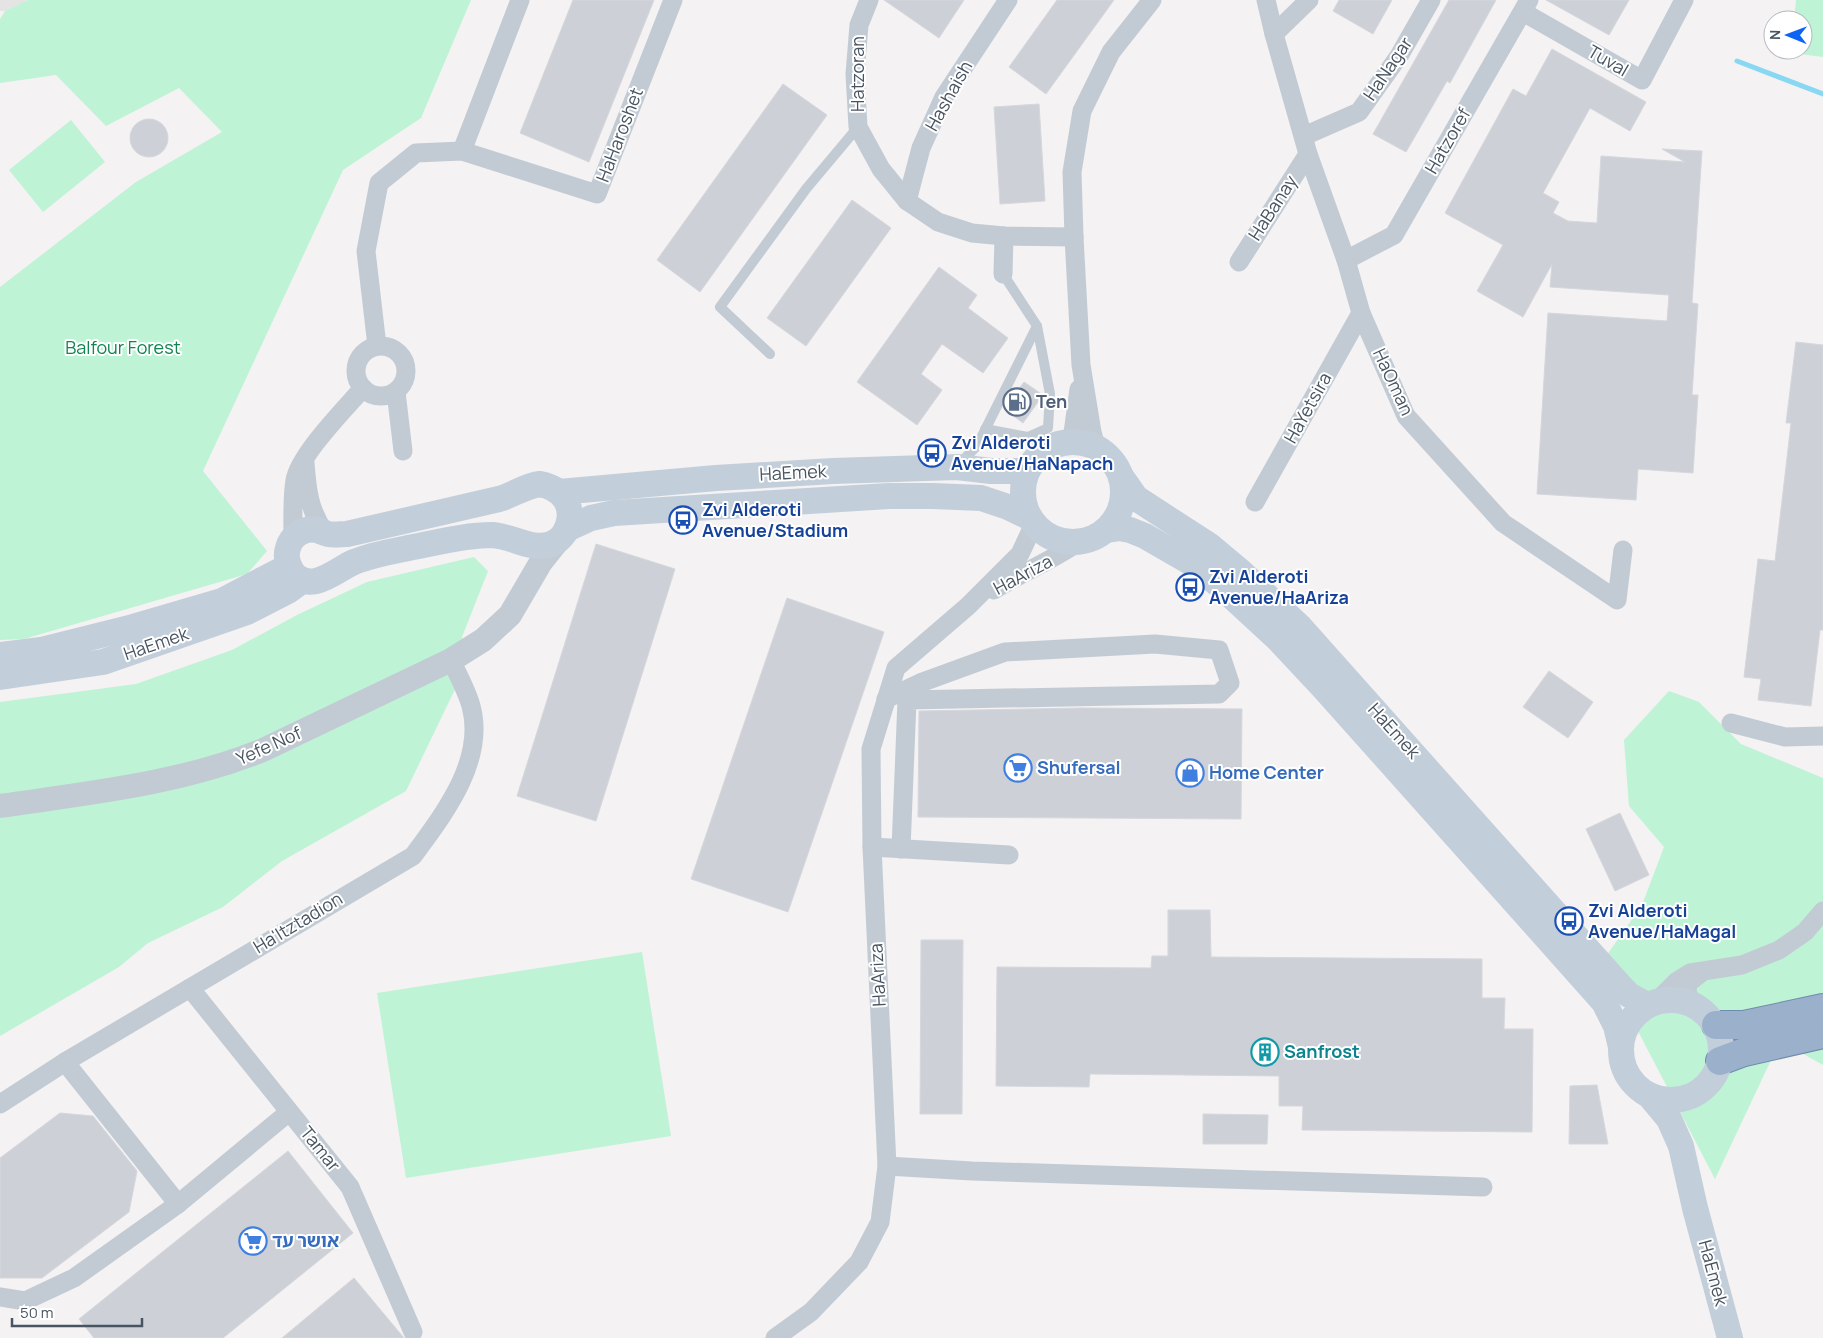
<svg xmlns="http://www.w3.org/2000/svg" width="1823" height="1338" font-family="Manrope,'Noto Sans Hebrew',sans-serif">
<rect width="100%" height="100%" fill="#f4f2f2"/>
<polygon fill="#e5e3e4" points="0,0 28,0 5,11 0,11"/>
<g fill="#bef3d6">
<polygon points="28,0 471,0 421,118 343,170 203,471 267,551 247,574 24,639 0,640 0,287 136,182 222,132 179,88 106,126 56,75 0,83 0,19 5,11"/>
<polygon points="1796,0 1823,0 1823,57 1792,53 1792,50 1803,50 1803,20 1794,20"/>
<polygon points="71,120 105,162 43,212 9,170"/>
<polygon points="474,557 488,571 462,637 459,681 406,791 282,861 223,907 148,943 119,967 0,1036 0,702 136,684 232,650 297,615 367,582"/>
<polygon points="1669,691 1699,702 1741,744 1823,778 1823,1065 1780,1041 1715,1179 1602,962 1642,905 1664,847 1629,806 1624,740"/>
<polygon points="642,952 671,1136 406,1178 377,993"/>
</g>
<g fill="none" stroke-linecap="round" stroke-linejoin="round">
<polyline stroke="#88d7f3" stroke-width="5" points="1737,61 1823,94"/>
</g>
<g fill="#cdd0d6" stroke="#d5d7dd">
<polygon points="573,0 654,0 589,162 520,133"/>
<polygon points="884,0 964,0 939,38"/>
<polygon points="1057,0 1114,0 1046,94 1009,67"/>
<polygon points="1339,0 1392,0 1373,34 1333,11"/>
<polygon points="1449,0 1496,0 1450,83 1447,81 1406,152 1373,134"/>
<polygon points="1546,0 1629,0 1609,35"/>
<polygon points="1552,49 1646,102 1630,131 1590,108 1543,193 1559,202 1553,213 1568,221 1597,223 1601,156 1685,162 1662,149 1702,151 1692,303 1698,304 1692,395 1698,395 1693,473 1638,469 1636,500 1537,494 1548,313 1667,321 1669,295 1550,287 1552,264 1523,317 1477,291 1503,245 1445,213 1513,89 1526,96"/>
<polygon points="783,84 827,115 700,292 657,260"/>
<polygon points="1039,104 1045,201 1000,204 994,107"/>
<circle cx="149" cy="138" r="19"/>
<polygon points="852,200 891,228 806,346 767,318"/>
<polygon points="939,267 977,295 968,308 1008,338 983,373 942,344 921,374 942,390 917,425 857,382"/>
<polygon points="1796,342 1823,345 1823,630 1820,630 1811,706 1758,700 1761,679 1744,677 1758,559 1775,561 1791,423 1786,423"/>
<polygon points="1024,382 1043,395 1023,423 1004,409"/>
<polygon points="596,544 675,569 596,821 517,796"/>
<polygon points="787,598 884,632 788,912 691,879"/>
<polygon points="1549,671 1593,702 1568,738 1523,707"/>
<polygon points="1081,708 1242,709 1241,819 918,817 919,711"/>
<polygon points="1620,813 1649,875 1615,891 1586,829"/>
<polygon points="1168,910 1210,910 1211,957 1482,959 1482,998 1505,998 1504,1029 1533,1029 1532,1132 1302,1130 1303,1106 1279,1106 1279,1076 1090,1074 1089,1087 996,1086 997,967 1151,968 1152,956 1168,956"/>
<polygon points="921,940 963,940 962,1114 920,1114"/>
<polygon points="1597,1085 1608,1144 1569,1144 1570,1086"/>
<polygon points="60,1113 93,1116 137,1171 129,1212 42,1278 0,1278 0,1158"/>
<polygon points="1203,1114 1268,1115 1267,1144 1203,1144"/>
<polygon points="288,1151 353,1233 223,1338 94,1338 79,1319"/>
<polygon points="354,1278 404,1338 282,1338"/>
</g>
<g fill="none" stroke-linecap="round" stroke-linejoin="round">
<g stroke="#718baf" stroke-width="30">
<g id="trunk">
<polyline points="1716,1025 1744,1025 1823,1008"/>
<polyline points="1720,1061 1744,1052 1823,1034"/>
</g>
</g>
<g stroke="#c2cbd4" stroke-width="10">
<polyline points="770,354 720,307 806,189 858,127"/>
<polyline points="985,429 1028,437 1048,428 1050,394 1037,326"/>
<polyline points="959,464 977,446 1037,326 1003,274"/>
</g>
<g stroke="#c2cbd4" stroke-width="19">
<polyline points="869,0 859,25 855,74 858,127 881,169 907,201 938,222 972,233 1004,236 1074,237"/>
<polyline points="1266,0 1274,34 1308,154 1346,260 1361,313 1406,416 1503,523 1617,600 1623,550"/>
<polyline points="1523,12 1642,80 1684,0"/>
<polyline points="1274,34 1309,0"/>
<polyline points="1304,136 1359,112 1399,56 1431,0"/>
<polyline points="462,151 520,0"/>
<polyline points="907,201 921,148 944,97 1008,0"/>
<polyline points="1346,260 1394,235 1529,0"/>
<polyline points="1239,262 1308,154"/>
<polyline points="1003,274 1004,236"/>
<polyline points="377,346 366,251 379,183 416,153 462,151 597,194 673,0"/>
<circle cx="381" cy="371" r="25"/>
<polyline points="396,392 403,451"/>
<polyline points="1070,442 1073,433 1079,389"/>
<polyline points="1096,447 1092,432 1081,365 1074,237 1072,172 1082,111 1111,52 1152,0"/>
<path d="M305 463C307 490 309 510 325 533"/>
<polyline points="1255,502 1361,313"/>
<path d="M293 537C293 518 292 499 295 480 300 454 345 409 363 388"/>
<path d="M994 590C1021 573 1051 561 1077 543"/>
<polyline points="886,699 920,683 1005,652 1155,644 1219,650 1230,683 1219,694 907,700 901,849"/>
<polyline points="1731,723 1785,737 1823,736"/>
<polyline points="872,847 1009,855"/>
<polyline points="190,988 350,1187 413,1332"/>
<polyline points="1656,1002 1677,981 1690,973 1742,965 1779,950 1805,932 1823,911"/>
<polyline points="1692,1003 1687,992 1688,983 1701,973"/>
<polyline points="65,1062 178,1204"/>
<path d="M0 1104 65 1062 413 856C443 815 486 761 471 706 467 691 458 675 451 660"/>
<polyline points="887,1166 972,1171 1483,1187"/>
<polyline points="0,1297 25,1301 74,1278 178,1204 289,1112"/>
<polyline points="775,1338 811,1312 859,1262 880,1222 887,1166 872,847 871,749 896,668 968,606 1020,554 1034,524"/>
</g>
<path stroke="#c2cbd4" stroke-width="24" d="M0 806C89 793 179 784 263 750L451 660 483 640 510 615 541 562 561 537"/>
<g stroke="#c3cedb" stroke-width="26">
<circle cx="1073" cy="492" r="50"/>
<polyline points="1122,478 1136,498 1210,546 1241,572 1299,626 1621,987 1629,995 1647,1005"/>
<path d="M540 484C550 486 559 490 565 499 575 514 568 538 551 544 531 551 513 536 492 535 466 535 439 542 413 547 394 551 373 554 354 562 337 569 311 595 293 573 288 566 285 556 288 548 291 536 304 527 317 530 321 531 324 533 328 534 334 535 341 534 347 534L499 499C513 495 525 486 540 484Z"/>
<polyline points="559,492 716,478 833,471 957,467 991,471 1027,471"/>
<polyline points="567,529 591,518 614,513 889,496 933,496 981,498 1008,507 1029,517"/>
<polyline points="1107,530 1120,528 1130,530 1145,536 1197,566 1227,592 1279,640 1323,687 1604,1002 1616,1026 1621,1047"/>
<polyline points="0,655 41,650 133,627 222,601 289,566"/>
<polyline points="0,677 103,662 247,612 288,591 303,580"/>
<circle cx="1671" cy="1050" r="50"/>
<polyline points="1649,1095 1669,1119 1681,1146 1695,1208 1730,1338"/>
</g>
<use href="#trunk" stroke="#9bb0ca" stroke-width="28"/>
</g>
<defs>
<g id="fuel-ring" transform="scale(1.4375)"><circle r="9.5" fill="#fff" stroke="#5c6f8a" stroke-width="1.5"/><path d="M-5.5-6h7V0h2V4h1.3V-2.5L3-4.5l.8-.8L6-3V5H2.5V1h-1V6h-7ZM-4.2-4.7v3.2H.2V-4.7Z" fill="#5c6f8a"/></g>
<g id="bus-ring" transform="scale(1.4375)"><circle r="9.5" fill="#fff" stroke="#1a4fb4" stroke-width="1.5"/><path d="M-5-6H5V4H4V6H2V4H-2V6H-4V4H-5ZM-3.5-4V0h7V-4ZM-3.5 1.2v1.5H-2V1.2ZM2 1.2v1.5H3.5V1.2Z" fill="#1a4fb4"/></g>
<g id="supermarket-ring" transform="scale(1.4375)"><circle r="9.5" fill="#fff" stroke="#3f7fe0" stroke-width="1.5"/><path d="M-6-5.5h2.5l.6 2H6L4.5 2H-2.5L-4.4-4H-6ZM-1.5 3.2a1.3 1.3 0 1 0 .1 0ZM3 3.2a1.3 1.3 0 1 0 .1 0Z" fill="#3f7fe0"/></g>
<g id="shop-ring" transform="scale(1.4375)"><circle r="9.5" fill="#fff" stroke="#3f7fe0" stroke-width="1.5"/><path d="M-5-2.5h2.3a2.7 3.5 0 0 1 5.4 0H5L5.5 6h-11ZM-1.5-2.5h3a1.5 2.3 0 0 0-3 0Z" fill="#3f7fe0"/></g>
<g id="building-ring" transform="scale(1.4375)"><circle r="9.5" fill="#fff" stroke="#0f9aa8" stroke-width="1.5"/><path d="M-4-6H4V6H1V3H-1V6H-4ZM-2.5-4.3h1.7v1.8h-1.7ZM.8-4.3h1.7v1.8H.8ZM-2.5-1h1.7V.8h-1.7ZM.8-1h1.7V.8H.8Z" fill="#0f9aa8"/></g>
</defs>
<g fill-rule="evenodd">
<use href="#fuel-ring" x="1017" y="402"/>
<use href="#bus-ring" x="932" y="453"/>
<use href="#bus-ring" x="683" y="520"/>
<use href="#bus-ring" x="1190" y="587"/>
<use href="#supermarket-ring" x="1018" y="768"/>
<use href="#shop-ring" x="1190" y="773"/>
<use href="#bus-ring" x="1569" y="921"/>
<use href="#building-ring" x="1265" y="1052"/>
<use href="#supermarket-ring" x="253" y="1241"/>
</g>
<g text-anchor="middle" stroke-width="4" stroke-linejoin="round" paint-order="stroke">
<g font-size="18" fill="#485461" stroke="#fff">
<text transform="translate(1608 61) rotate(30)" y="6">Tuval</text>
<text transform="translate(1388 69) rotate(-56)" y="6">HaNagar</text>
<text transform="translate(858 74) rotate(-90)" y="6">Hatzoran</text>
<text transform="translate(949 96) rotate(-61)" y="6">Hashaish</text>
<text transform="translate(620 135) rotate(-69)" y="6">HaHaroshet</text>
<text transform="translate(1448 141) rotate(-60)" y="6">Hatzoref</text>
<text transform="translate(1273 208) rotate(-57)" y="6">HaBanay</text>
<text transform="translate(1393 382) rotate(65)" y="6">HaOman</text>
<text transform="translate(1308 408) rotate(-61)" y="6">HaYetsira</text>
<text transform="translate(793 473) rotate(-3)" y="6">HaEmek</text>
<text transform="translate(1023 575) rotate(-28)" y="6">HaAriza</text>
<text transform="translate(156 644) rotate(-19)" y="6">HaEmek</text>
<text transform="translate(1394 731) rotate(48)" y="6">HaEmek</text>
<text transform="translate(269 746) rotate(-24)" y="6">Yefe Nof</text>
<text transform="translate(298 923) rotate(-31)" y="6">Ha'Itztadion</text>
<text transform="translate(878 975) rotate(-93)" y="6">HaAriza</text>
<text transform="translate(320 1149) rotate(51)" y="6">Tamar</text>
<text transform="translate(1713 1273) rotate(75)" y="6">HaEmek</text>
</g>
<g font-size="18" fill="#108552" stroke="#fff">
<text x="123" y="354">Balfour Forest</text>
</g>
<g font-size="18" font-weight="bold" fill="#4e5e75" stroke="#fff" text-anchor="start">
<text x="1036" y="408">Ten</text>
</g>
<g font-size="18" font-weight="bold" fill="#164399" stroke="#fff" text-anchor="start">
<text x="951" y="449">Zvi Alderoti<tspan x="951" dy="21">Avenue/HaNapach</tspan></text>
<text x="702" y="516">Zvi Alderoti<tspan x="702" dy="21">Avenue/Stadium</tspan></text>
<text x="1209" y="583">Zvi Alderoti<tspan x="1209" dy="21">Avenue/HaAriza</tspan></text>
<text x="1588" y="917">Zvi Alderoti<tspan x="1588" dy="21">Avenue/HaMagal</tspan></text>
</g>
<g font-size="18" font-weight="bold" fill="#366cbe" stroke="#fff" text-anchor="start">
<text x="1037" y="774">Shufersal</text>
<text x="1209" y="779">Home Center</text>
<text x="272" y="1247">אושר עד</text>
</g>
<g font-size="18" font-weight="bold" fill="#0d838f" stroke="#fff" text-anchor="start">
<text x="1284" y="1058">Sanfrost</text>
</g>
</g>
<g transform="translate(1788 35) rotate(271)"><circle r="24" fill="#ffffff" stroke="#b6bbc0"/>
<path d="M0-4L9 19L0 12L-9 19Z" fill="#0c63f4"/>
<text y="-8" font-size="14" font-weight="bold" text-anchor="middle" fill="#485461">N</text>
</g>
<path d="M12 1318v8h130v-8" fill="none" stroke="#485461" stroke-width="2.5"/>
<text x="20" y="1318" font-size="15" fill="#485461" stroke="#ffffff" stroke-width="4" paint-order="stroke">50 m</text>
</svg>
